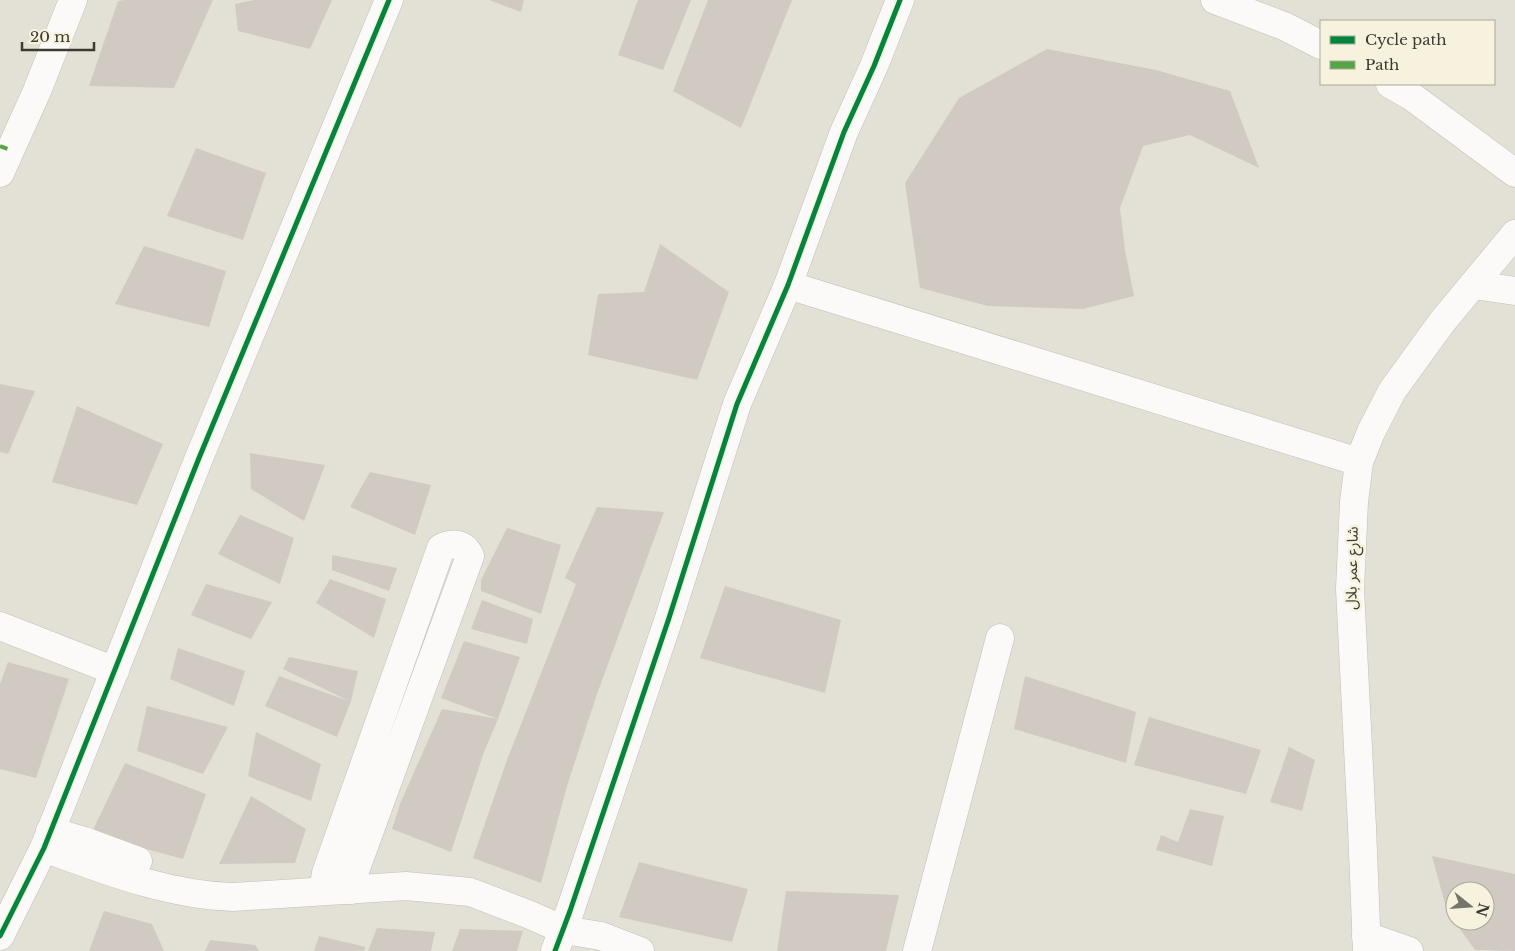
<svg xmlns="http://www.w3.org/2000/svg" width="1515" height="951" font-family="'Libre Baskerville','Noto Sans Arabic',serif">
<rect width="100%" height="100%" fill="#e3e1d6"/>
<g fill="#d0cac3" fill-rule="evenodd">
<polygon points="124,0 213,0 174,88 89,86 118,1"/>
<polygon points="254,0 332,0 310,49 238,31 235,4"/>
<polygon points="489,0 524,0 521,12"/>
<polygon points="638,0 691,0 663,70 618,55"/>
<polygon points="708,0 792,0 741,128 673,91"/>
<polygon points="1047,49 1156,70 1230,91 1259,168 1190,135 1143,146 1120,208 1125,250 1134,296 1083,309 988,306 920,288 905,183 959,98"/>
<polygon points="196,148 266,173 243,240 167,216"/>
<polygon points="660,244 729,292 697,380 588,355 598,294 644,292"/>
<polygon points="144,246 226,271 209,327 115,304"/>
<polygon points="0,384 35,391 8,454 0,452"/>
<polygon points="77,406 163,444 137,505 52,482"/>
<polygon points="250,453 325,465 304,521 251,489"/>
<polygon points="370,472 431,485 415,535 350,507"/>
<polygon points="597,507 664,512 597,694 567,786 541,883 473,858 507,760 576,584 565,578"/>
<polygon points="240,515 294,538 280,584 218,554"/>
<polygon points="507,528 561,545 541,614 481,591 481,580"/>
<polygon points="332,555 397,568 389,591 332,570"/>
<polygon points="330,579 386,599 374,638 316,603"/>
<polygon points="206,584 272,602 251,639 191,615"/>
<polygon points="725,586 841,620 825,693 700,658"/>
<polygon points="482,600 533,619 527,644 471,629"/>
<polygon points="464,641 520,657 498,719 441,698"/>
<polygon points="178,648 245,671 234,706 170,679"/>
<polygon points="289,657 358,671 351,701 337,737 265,706 279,676 349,701 283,669"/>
<polygon points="8,662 69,679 36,778 0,769 0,684"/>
<polygon points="1025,676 1136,712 1126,763 1014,729"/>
<polygon points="147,706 228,727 203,774 137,751"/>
<polygon points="442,709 498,719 484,752 451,852 392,829 400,804"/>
<polygon points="1149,717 1261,750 1246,794 1134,765"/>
<polygon points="256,732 321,764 311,801 248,776"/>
<polygon points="1289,747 1315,760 1302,811 1270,802"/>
<polygon points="125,763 206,794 183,859 91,834"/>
<polygon points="251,796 306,829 295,863 219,864"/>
<polygon points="1190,809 1224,816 1212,866 1156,850 1161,835 1178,842"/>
<path d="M1432 856 1515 874V951L1475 950 1447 911ZM1455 891H1485V921H1455Z"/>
<polygon points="639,862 748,889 732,942 619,917"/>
<polygon points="786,891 899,895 886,951 777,951"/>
<polygon points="104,911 152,924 164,951 89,951"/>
<polygon points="377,928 435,932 431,951 368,951"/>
<polygon points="460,929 523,931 517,951 452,951"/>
<polygon points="319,936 366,947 364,951 314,951"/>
<polygon points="210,940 255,945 259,951 205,951"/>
</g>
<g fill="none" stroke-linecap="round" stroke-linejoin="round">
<g stroke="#c1bfb6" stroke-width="29">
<g id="minor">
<polyline points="1215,0 1284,26 1321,45"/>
<polyline points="1390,84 1411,96 1515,173"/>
<polyline points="0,173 37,91 73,0"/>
<polyline points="788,285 1359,462"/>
<polyline points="1473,285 1515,291"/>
<polyline points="0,626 115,671"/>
<polyline points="50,831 84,841 138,861"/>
<path d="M44 848C105 870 167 895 233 897L406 886 470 892 530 915 564 930 601 936 640 951"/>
<path d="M323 891 326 873 441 548C453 542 464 543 470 556L355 871 351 890"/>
<polyline points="0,936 44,848 199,458 389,0"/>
<polyline points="1366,936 1409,951"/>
<polyline points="555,951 570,911 669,618 737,404 788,285 844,132 874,66 900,0"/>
<polyline points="917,951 1000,638"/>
<polyline points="1367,951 1362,827 1350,589 1354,502 1359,462 1371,432 1392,391 1442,322 1515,234"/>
</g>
</g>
<use href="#minor" stroke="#fbfaf9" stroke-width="28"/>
<polyline stroke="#54a644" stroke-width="4" stroke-dasharray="8 4" stroke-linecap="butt" points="0,146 10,150"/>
<g stroke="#f6f2dd" stroke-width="8">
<g id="cycleway">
<polyline points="0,936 44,848 199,458 389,0"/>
<polyline points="555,951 570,911 669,618 737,404 788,285 844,132 874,66 900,0"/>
</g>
</g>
<use href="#cycleway" stroke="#00873e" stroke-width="5"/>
</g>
<g text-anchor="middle" stroke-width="5" stroke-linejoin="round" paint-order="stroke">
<g font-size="15" fill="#3c3b32" stroke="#f6f2dd">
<text transform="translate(1352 568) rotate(-89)" y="5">شارع عمر بلال</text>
</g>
</g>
<rect x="1320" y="20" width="175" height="65" fill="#f6f2dd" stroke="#aca999"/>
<rect x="1330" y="36" width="25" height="8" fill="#00873e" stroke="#aca999"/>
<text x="1365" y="45" font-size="15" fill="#3c3b32">Cycle path</text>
<rect x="1330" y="61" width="25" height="8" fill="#54a644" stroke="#aca999"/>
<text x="1365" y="70" font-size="15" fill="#3c3b32">Path</text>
<g transform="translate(1470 906) rotate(107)"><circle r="24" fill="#f6f2dd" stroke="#aca999"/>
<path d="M0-4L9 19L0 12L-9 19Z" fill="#76756b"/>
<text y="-8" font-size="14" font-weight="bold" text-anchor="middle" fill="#3c3b32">N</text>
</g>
<path d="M22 42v8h72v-8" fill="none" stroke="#3c3b32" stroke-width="2.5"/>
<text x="30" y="42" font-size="15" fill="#3c3b32" stroke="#f6f2dd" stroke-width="4" paint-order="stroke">20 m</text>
</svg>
